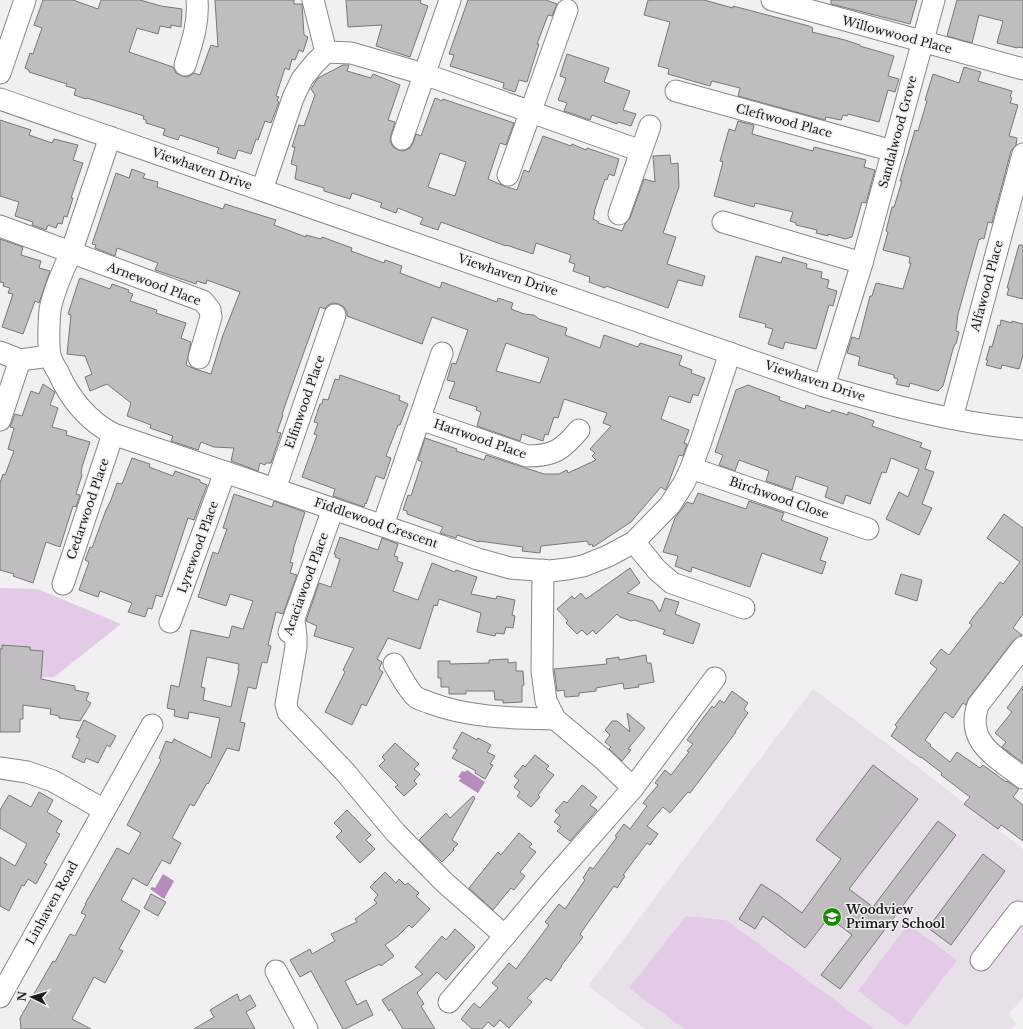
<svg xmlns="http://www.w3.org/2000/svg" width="1023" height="1029" font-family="'Libre Baskerville',serif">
<rect width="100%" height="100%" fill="#f1eff1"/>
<polygon fill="#e8e0e9" points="813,689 909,760 1023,849 1023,998 1009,1014 1017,1024 1012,1029 645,1029 588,986"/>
<g fill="#e3cae7">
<polygon points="0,588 38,589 121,624 54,677 0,678"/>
<polygon points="686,916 726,920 874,1029 684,1029 629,988"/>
<polygon points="908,924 957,960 906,1027 858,991"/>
</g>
<g fill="#b48dbb">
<polygon points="467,770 485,782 478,793 459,781 461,778 458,777 462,771 465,772"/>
<polygon points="163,874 174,881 164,899 150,889 152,887 155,888"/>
</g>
<g fill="#bfbdbf" stroke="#797779" fill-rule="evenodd">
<polygon points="43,0 73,0 98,9 101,0 140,0 161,6 182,9 181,27 171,25 171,28 160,26 158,34 137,28 129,52 173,67 176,73 182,76 188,77 194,73 200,75 211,45 218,47 215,0 294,0 294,4 302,4 304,35 308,37 303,52 299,50 295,60 292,59 289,70 285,68 276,96 279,97 277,101 279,102 271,123 265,121 258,140 256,139 251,154 238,150 235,159 217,153 219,148 180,135 178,140 163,135 165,129 146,123 146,120 143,119 144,116 87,98 86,99 74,95 76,89 66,86 67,84 29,72 29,70 25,68 30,53 33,54 42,28 34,25"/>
<polygon points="346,0 421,0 420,3 428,6 410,57 376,46 382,25 348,27"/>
<polygon points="468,0 546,0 557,4 552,16 548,15 537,44 539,44 527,82 519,80 515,92 503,88 504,83 450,66 454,55 449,54"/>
<polygon points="648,0 704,0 733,8 733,6 809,26 813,28 812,32 845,40 860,45 860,46 894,56 888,76 899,79 895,92 888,90 879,122 848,114 847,116 843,115 841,120 826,117 825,120 738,96 740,88 712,81 710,86 668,74 669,69 658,66 670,22 644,15"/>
<polygon points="831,0 917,0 910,24 831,4"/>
<polygon points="957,0 1023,0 1023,48 1018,47 1017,48 997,43 1003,21 979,15 972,43 947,36"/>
<polygon points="567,54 609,68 604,82 630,91 623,110 636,114 631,126 618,122 617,124 592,115 590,120 564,111 567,103 558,100 566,78 560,76"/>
<path d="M343 65H349L347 71 371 78 373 74 400 85 388 120 395 122 391 135 390 141 393 147 398 150 404 151 410 148 413 143 416 134 421 136 435 98 442 101 443 99 514 123 506 145 500 143 488 179 504 186 517 190 524 170 529 172 543 136 571 146 572 144 586 150 587 148 619 159 614 176 609 174 607 180 605 179 594 212H595L593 219 599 222 598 223 622 231 625 224 630 218 644 179 655 182 653 156 670 155 671 164 678 163 679 187 663 233 676 237 667 264 705 276 702 286 678 280 668 308 606 286 605 288 589 282 590 277 573 271 575 264 569 262 571 255 536 243 533 254 506 245V246L441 222 438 230 420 224 423 218 398 208 396 213 380 207 382 203 352 193 350 199 324 191V188L295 179 297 166 291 164 295 147H292L299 125 304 126 315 95 311 89 318 78ZM440 153 466 162 455 196 428 187Z"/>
<polygon points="964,67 981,72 978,81 1012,91 1010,97 1012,98 1010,103 1018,105 1009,136 1017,138 1016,145 1011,151 992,223 988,222 984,239 981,238 980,240 979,239 958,314 956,331 959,332 956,344 955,344 953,349 943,386 938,391 910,383 909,387 896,384 898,379 894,378 894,375 858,365 860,357 847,353 852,337 859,339 870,296 872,296 876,283 903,289 911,263 909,263 910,257 883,250 888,232 886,231 892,207 894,207 902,181 900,181 915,130 918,131 927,101 925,100 933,74 959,83"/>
<polygon points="0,120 31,130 29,135 52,143 54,139 78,145 73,160 83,163 71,198 73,198 67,217 64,216 62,224 58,223 56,228 48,225 46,230 32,225 33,222 15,216 19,202 0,196"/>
<polygon points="738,121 754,125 752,134 813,151 814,147 866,160 864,167 875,170 866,203 862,202 852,237 845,239 828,234 828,236 816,233 817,230 796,225 796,223 790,221 793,212 755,203 754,207 714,196 723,162 720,161 729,129 735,131"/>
<path d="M132 169 145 174 143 178 158 182 157 187 223 209 225 204 276 220 274 225 306 237V235L321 239 322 237 352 248 351 251 384 263 385 260 402 266 400 273 440 288 442 282 497 302 498 298 513 303 511 309 524 314 534 315 539 319 567 328 565 335 600 348 604 335 638 347 640 343 682 356 679 365 692 370 691 373 705 378 698 396 693 394 690 403 669 396 661 419 689 430 684 443 687 444 683 456 679 455 667 487 665 490 661 487 631 522 593 547 592 544 589 545 587 541 541 546 540 553 522 551 523 547 479 541V542L457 535 456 538 440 533 443 527 407 514V511L403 510 408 495 411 496 422 462 418 460 425 438 457 449 456 451 484 460 486 455 544 474H559L567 470 568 473 596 460 592 456 595 453 590 449 611 426 603 423 607 413 564 399 558 418 554 417 548 435 545 434 543 441 522 434 520 441 477 426 481 412 476 410 477 407 449 398 455 382 447 380 452 363 456 364 468 330 432 317 422 344 347 316V312L344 307 339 304 332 303 327 306 325 309 320 307 282 414 283 415 277 432 281 433 271 463H266L265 465 260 463 258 471 231 461 234 448 214 447 201 442 198 450 171 441 173 436 150 428 151 425 127 416 131 403 107 384 90 391 85 377 92 374 85 356 67 354 71 315 68 314 79 280 80 278 110 289 112 284 129 290 128 292 133 294 130 301 157 310 156 313 186 323 181 338 191 342 186 365 195 369 211 374 223 335 240 292 207 280 206 284 197 281 196 284 155 270 158 263 117 248 115 256 95 248 96 245 92 244 116 173 129 178ZM506 343 549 358 540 383 496 371Z"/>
<polygon points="0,239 23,247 21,255 41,261 39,268 50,271 39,303 35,301 23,334 2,327 13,294 8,293 10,288 3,286 4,283 0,282"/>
<polygon points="1019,245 1023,245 1023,299 1007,295 1009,288 1007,288"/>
<polygon points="756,256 781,263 783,257 807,264 806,268 822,272 821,278 829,280 827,288 837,291 833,306 829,305 816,349 785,342 783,349 768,344 773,329 765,327 766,324 739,317"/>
<polygon points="1001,320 1012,323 1012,321 1023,324 1023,355 1019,369 1002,365 1001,369 986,365 988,360 986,360 990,346 992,347 998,325 1000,326"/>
<polygon points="340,375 400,396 399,400 408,404 400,425 398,425 386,456 391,458 384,479 376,476 366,504 365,503 364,507 333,496 335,489 302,477 317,435 314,434 318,423 314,422 320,404 322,404 323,399 328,400 335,379 339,380"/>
<polygon points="43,384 55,392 50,405 58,408 52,427 67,431 66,435 90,442 82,467 81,474 82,475 76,494 80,495 76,507 73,506 60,547 46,542 33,583 13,576 14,574 0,570 0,483 3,474 5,475 14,451 8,449 14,428 10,427 15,414 22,416 31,391 39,394"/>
<polygon points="748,385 780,397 779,400 805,409 806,405 830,413 832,410 848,415 848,412 874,421 872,426 922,443 920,447 931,451 925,469 934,472 922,504 932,508 919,535 886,519 899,492 908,497 919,469 891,458 886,473 882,472 870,504 846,495 843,504 825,497 828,487 796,476 792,490 766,481 769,471 739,460 735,471 719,465 723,455 715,452 736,390"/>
<polygon points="132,458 150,464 149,467 173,476 175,471 200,480 200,482 207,485 194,520 188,518 162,597 156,595 152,609 148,608 145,617 128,612 132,603 100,591 98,597 79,590 89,562 85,560 90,547 92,548 106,510 111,500 117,483 122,484"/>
<polygon points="698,493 746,509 749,501 784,513 781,520 828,538 820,560 826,562 822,574 762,553 750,587 692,567 691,572 675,566 678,556 663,552 675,518 687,502 693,504"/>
<path d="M234 494 272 507 274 501 305 512 293 550H294L290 562 293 563 290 573 297 575 283 614 276 612 268 645 271 646 267 663 262 662 256 689 248 687 240 722 245 723 239 751 227 748 208 784 207 783 194 806 190 804 172 838 181 843 170 864 162 860 147 886 133 878 121 900 140 911 119 949 123 951 105 983 94 977 72 1019 91 1029H21L20 1018 53 961 55 962 70 934 75 936 86 915 81 913 86 904H85L117 848 129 854 141 833 127 825 161 760 159 758 166 741 172 743 174 739 211 758 220 718 189 712 188 719 174 716 175 710 167 708 171 685 179 687 191 630 229 638 232 626 243 629 253 601 230 594 226 606 198 597 213 552 218 554 227 529 223 528ZM207 657 239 664 238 670H239L231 707 203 700 205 688 201 687Z"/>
<polygon points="1004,514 1023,528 1023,614 1013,628 1022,635 1014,640 969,698 966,705 963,703 953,718 945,712 925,740 931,745 930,746 950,762 957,752 980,768 983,765 1006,782 1007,781 1019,789 1013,797 1023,805 1023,841 1001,825 998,829 964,804 970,797 941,775 942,773 921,757 921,758 891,736 897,727 895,725 937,669 930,663 941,649 949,655 972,625 969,623 980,608 981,608 1000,582 1003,584 1020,562 987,538"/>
<polygon points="340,537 378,550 382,538 398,544 394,556 398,557 397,561 403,563 393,591 418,600 432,563 455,572 456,570 477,577 471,594 496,599 497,596 515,600 512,615 515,616 513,628 506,627 504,634 496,633 495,636 477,632 481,613 439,599 437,606 434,605 420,649 388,638 377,659 382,662 379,669 383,672 366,706 362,704 352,725 325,712 345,672 343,670 354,648 314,636 317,626 306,621 319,583 331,587 340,559 335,557 336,555 334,554"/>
<polygon points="630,568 640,583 627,593 653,601 660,612 665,598 679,602 675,614 700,624 693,644 663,634 665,630 634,620 631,621 620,617 617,614 596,634 593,630 587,635 582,630 577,634 566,623 568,621 557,609 572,596 574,599 581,593 586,599"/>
<polygon points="901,574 922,580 917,601 895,594"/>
<polygon points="2,645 30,647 30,650 43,651 41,679 75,686 75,690 89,693 86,700 91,703 80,721 59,718 59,716 50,714 51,709 23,705 23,719 20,719 20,732 0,732 0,649 2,649"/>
<polygon points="646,655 647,663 651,663 654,682 638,685 639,687 624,689 623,683 596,688 596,691 579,693 579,696 565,697 564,690 557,691 554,669 607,664 606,659 619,657 619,660"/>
<polygon points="508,659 508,663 516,662 516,671 523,671 524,685 522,686 522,702 503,703 503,700 495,700 494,691 466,691 466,694 449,694 449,687 441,687 441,678 438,678 438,661 450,661 450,664 489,663 489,660"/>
<polygon points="1023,686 1023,763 1002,747 1006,742 995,733 1012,712 1007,708"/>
<polygon points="732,691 748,703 744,709 748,713 735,732 736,732 690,793 688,792 670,813 663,807 647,826 658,834 650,845 647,843 623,875 625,876 617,888 614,886 580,934 583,937 561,966 562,966 551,981 546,978 527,998 532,1002 509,1028 500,1020 494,1027 488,1022 482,1029 472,1029 461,1019 474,1003 480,1008 498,988 492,983 509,963 516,969 549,925 545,922 559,904 565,909 585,880 583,878 590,867 593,869 617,837 615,836 624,824 630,829 647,806 643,803 658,785 655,783 665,770 671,775 689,752 687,751 693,744 687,740 712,706 714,708 720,700 724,703"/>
<polygon points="627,713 645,728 628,749 631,750 622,761 609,749 611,747 605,742 610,735 605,730 612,721 617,721 630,732"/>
<polygon points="84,720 116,736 110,747 107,745 98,763 86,758 84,763 72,757 80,739 76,737"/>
<polygon points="462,732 477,740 478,738 491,745 487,752 495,756 490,764 493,765 485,779 475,773 476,771 452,758 457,750 453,748"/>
<polygon points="395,743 419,764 414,769 420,774 414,781 417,784 404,796 395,787 398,785 379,766 385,760 382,757"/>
<polygon points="535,755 549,766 546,769 554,775 538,795 540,797 531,807 517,796 520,792 514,787 519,780 514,776 523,765 525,767"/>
<polygon points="873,765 918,799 849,889 873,907 938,821 956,835 840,989 821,975 852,935 829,917 805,948 763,916 755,929 739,919 761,884 777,894 802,913 841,859 816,840"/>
<polygon points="582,785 597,797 590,805 597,810 570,841 557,831 561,827 554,822 560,815 555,811 564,801 567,803"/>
<polygon points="39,792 53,800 47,812 62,821 56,832 60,834 44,863 47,864 36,884 28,879 24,886 22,885 9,911 0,906 0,857 15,866 27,844 0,828 0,810 9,795 31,807"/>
<polygon points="473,796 475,798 452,840 458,844 453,849 454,850 442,862 419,840 446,813 450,818"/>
<polygon points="347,810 371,835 366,840 375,849 360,863 336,837 342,831 334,823"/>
<polygon points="519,833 532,844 529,847 536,852 520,872 525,876 514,890 511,888 493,910 469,888 498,852 501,855"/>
<polygon points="983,854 1005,871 951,945 928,928"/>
<polygon points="385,872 396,883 399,879 405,885 408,883 419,893 416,896 430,909 412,928 409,925 398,936 385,945 394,956 381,966 380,964 345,981 357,1005 366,1000 373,1015 345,1029 343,1029 311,971 300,977 290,960 310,949 312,954 335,941 331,934 357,922 355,919 377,903 374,900 378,895 370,887"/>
<polygon points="151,894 166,902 158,916 144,908"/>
<polygon points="455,929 475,947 446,980 437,972 417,993 424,1004 421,1006 435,1029 403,1029 391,1009 389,1011 382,1000 423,974 415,967 442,936 446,940"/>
<polygon points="237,994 240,1001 250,995 256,1006 246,1012 255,1029 194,1029 214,1017 210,1010"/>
</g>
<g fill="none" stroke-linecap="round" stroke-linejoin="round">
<g stroke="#898789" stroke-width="23">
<g id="minor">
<polyline points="313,0 326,52"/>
<polyline points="772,0 1023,69"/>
<path d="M185 65C192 43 199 23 197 0"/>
<polyline points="0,73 25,0"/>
<polyline points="676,91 893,151"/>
<path d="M0 99 824 386C889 405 956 423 1023 429"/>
<path d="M110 137C98 172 86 208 74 244 66 266 54 287 50 310 49 320 48 345 50 355 51 361 55 367 58 372 70 399 87 420 113 434L404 533 478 559 510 568 550 571 567 569 583 566 608 556 634 542 670 505 684 483 691 468 701 441 730 353"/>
<polyline points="402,139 450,0"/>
<polyline points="508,175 567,10"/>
<polyline points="262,190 293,98 302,79 315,63 326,52 351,53 424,74 641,151"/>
<polyline points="619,214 650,126"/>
<polyline points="723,222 862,263"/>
<polyline points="0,226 203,301 210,310 211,317 199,358"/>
<polyline points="0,352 20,360"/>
<polyline points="824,386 862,263 934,0"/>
<polyline points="952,418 1023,154"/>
<path d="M420 419 527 456C554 456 562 450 579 430"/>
<polyline points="0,420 20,360 50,356"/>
<polyline points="691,468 868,529"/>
<polyline points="275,489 335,315"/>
<polyline points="383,525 442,353"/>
<polyline points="634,542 657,570 672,583 744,608"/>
<polyline points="543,570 542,671 546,701 555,719 604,760 633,788"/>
<polyline points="63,584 113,434"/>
<polyline points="294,620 296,636 296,647 286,704 288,712 346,773 395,832 444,882 505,936"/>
<polyline points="170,622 225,472"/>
<polyline points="289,632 333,509"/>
<path d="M1023 647 978 705C965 743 997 757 1023 778"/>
<path d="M394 664C398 671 410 693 416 697 420 700 426 701 430 703 470 718 513 718 555 719"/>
<polyline points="0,768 27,772 53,781 104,810"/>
<polyline points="981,960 1018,912 1023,915"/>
<polyline points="276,971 307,1029"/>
<polyline points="0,997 152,725"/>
<polyline points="449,1002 552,880 633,788 715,678"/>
</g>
</g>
<use href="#minor" stroke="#fff" stroke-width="21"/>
</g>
<defs>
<g id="school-disc" transform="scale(1)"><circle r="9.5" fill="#198907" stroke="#f1eff1"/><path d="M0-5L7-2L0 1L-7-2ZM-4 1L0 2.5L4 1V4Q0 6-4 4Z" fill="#fff"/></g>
</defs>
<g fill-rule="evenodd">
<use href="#school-disc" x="832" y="917"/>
</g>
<g text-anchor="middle" stroke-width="3" stroke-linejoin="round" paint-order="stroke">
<g font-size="12" fill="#1d1c1d" stroke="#f1eff1">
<text transform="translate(897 35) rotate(15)" y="4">Willowwood Place</text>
<text transform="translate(784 121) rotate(15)" y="4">Cleftwood Place</text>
<text transform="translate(898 132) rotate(-75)" y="4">Sandalwood Grove</text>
<text transform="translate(202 169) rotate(19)" y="4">Viewhaven Drive</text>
<text transform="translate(508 275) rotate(19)" y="4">Viewhaven Drive</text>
<text transform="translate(154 284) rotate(21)" y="4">Arnewood Place</text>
<text transform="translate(987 286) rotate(-75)" y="4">Alfawood Place</text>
<text transform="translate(815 381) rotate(18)" y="4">Viewhaven Drive</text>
<text transform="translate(305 402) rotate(-71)" y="4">Elfinwood Place</text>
<text transform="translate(480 439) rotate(19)" y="4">Hartwood Place</text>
<text transform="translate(779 498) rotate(19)" y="4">Birchwood Close</text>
<text transform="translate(88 509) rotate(-71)" y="4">Cedarwood Place</text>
<text transform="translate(376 523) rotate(19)" y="4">Fiddlewood Crescent</text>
<text transform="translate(198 547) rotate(-70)" y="4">Lyrewood Place</text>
<text transform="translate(306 584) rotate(-70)" y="4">Acaciawood Place</text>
<text transform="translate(52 903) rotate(-61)" y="4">Linhaven Road</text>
</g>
<g font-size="12" font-weight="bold" fill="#1d1c1d" stroke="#f1eff1" text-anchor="start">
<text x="846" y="914">Woodview<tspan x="846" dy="14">Primary School</tspan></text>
</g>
</g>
<g transform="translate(32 997) rotate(275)" stroke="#f1eff1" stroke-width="3" paint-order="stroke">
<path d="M0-3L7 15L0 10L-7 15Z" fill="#1d1c1d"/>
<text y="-6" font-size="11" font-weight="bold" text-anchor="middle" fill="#1d1c1d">N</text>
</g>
</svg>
